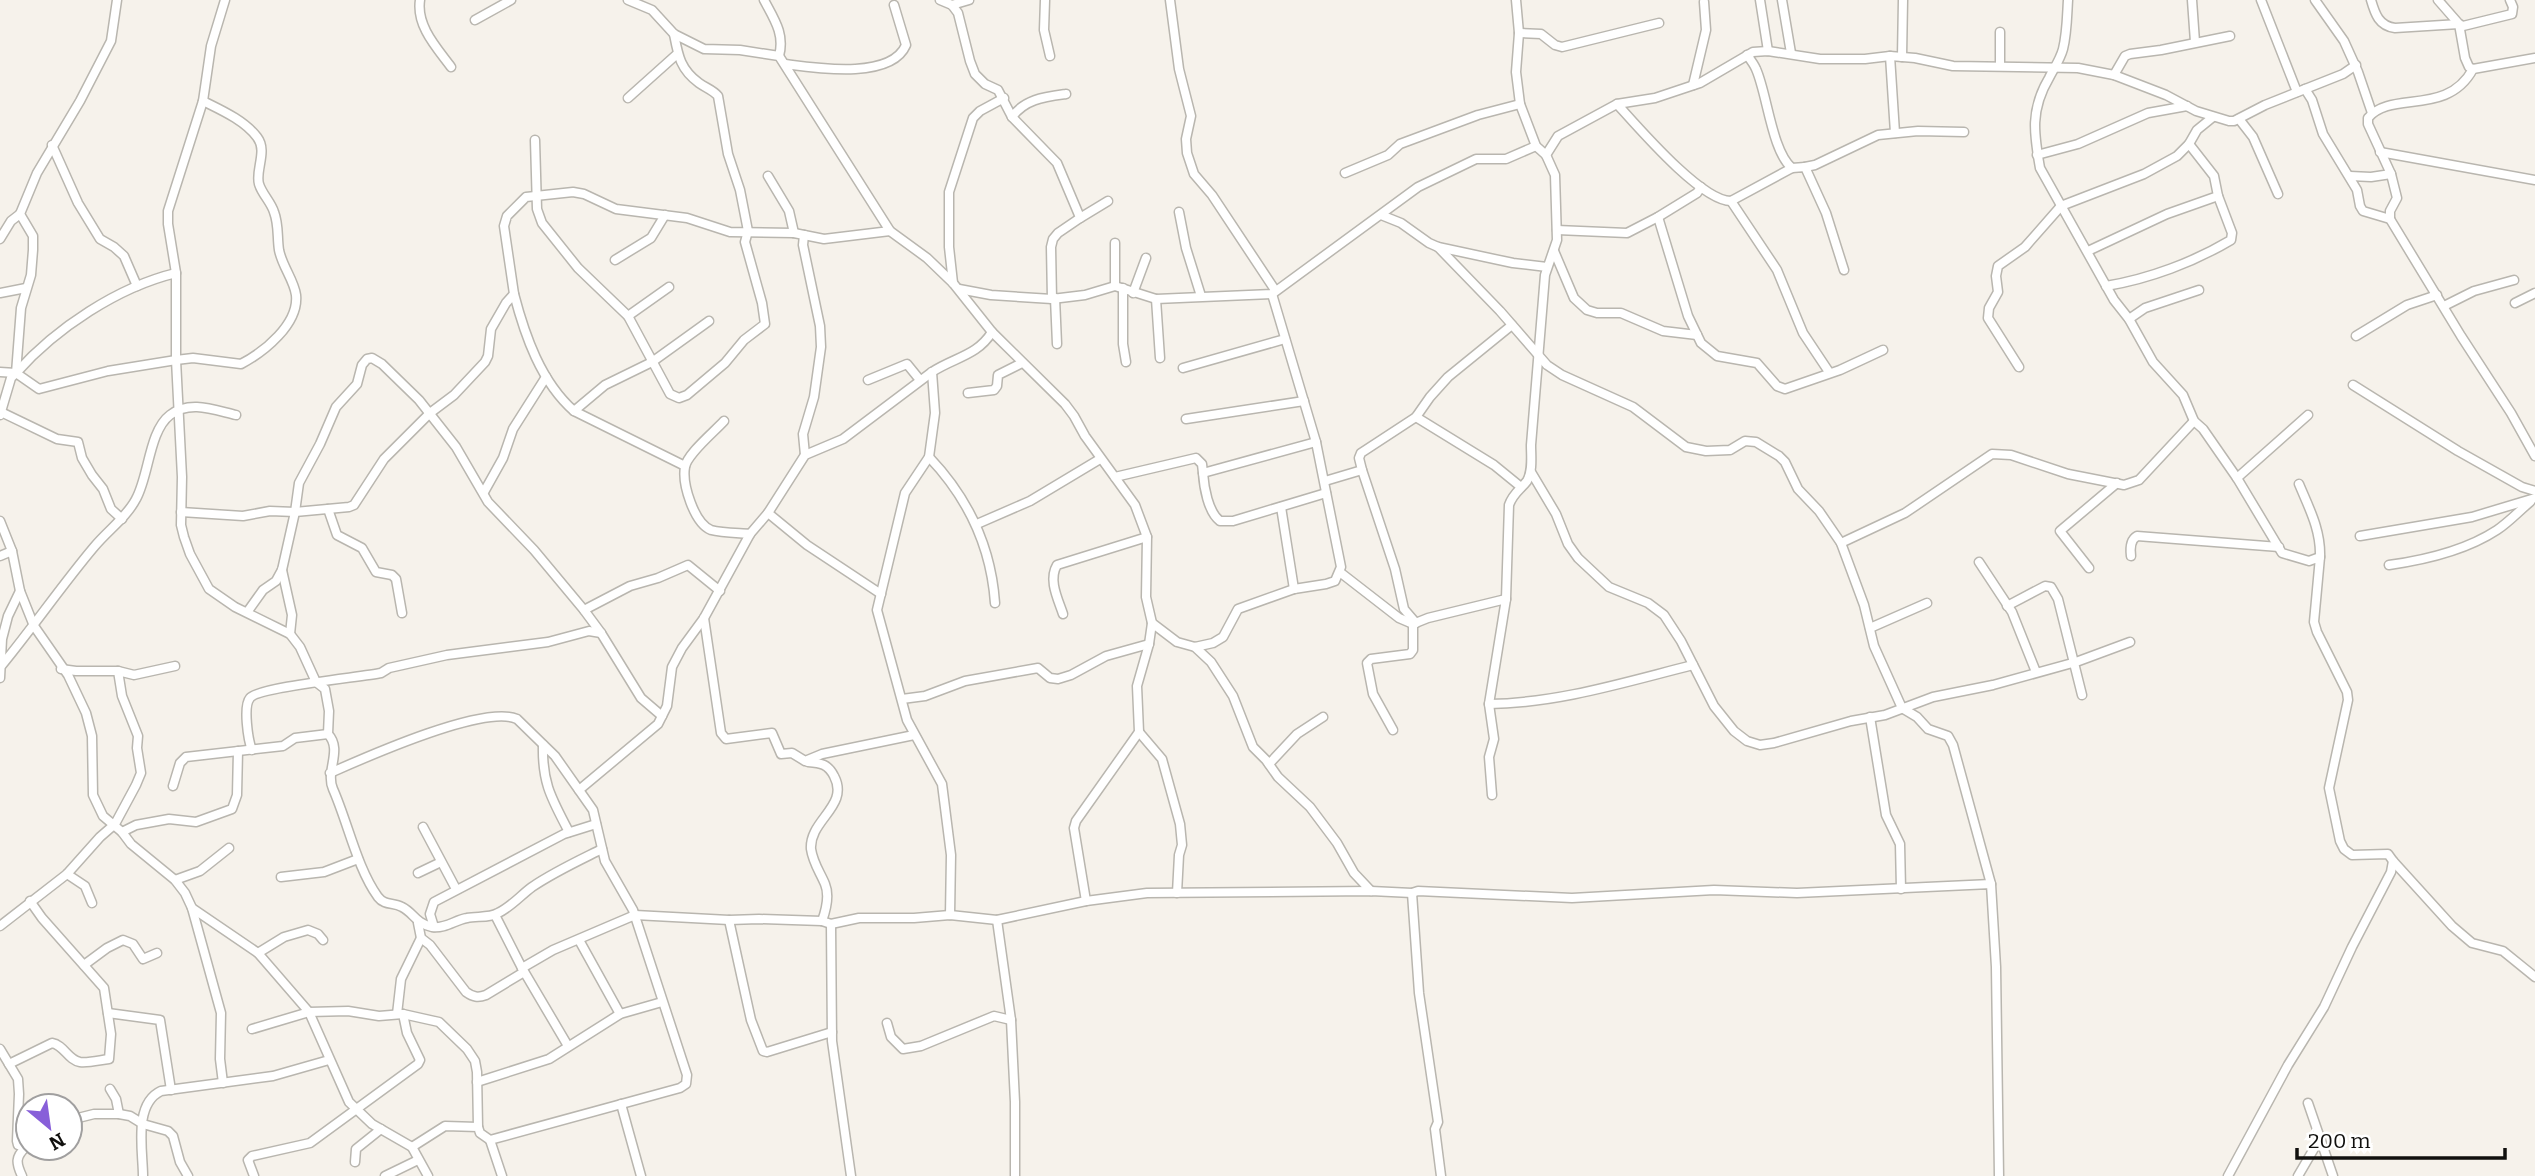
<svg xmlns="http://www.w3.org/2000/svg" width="2535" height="1176" font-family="Bitter,serif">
<rect width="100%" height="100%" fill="#f6f2eb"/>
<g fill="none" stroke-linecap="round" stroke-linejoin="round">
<g stroke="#b9b6af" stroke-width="11">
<g id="minor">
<path d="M225 0 211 46 203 101 168 211V224L176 273V360L182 477 181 525 184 537 190 554 209 589 235 607 290 634 300 647 316 682 325 689 329 711 328 734C343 750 325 771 333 789 348 823 357 868 378 897 385 906 393 902 402 907 414 913 415 923 432 927 445 929 455 920 467 918 477 916 490 918 498 913 511 907 521 895 532 887 554 872 578 861 602 849"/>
<path d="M420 0C416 26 437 48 451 67"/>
<polyline points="628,0 652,10 674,34 704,49 740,50 779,56 890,231 927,258 953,283 992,332 1065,404 1074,416 1085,436 1135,505 1147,537 1146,597 1152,623 1177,642 1195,647 1213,643 1223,637 1238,609 1294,589 1326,584 1335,581 1341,567 1316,442 1272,294"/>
<path d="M764 0C774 19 785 34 779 56"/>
<polyline points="940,0 952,5 958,13 970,61 975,74 985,84 998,90 1012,117 1057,163 1079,215 1080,218 1058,233 1053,239 1051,247 1052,299"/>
<polyline points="1045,0 1044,30 1050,56"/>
<polyline points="1170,0 1179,69 1191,116 1186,139 1187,153 1194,174 1212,195 1275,290"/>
<polyline points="1760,0 1768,51"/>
<polyline points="1782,0 1791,53"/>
<path d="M2068 0C2067 16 2067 33 2063 49 2060 60 2054 68 2049 78 2030 110 2034 134 2040 168L2114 300 2129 319 2153 362 2183 395 2194 421 2203 429 2237 478 2282 553 2309 561 2320 557 2314 622 2317 632 2347 692 2348 700 2329 788 2340 841 2344 849 2352 855 2388 854 2393 861 2391 872 2352 947 2324 1007 2288 1065 2228 1176"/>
<polyline points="2192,0 2195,42"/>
<polyline points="2261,0 2297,92"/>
<polyline points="2315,0 2344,41 2358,72 2372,113"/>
<path d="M2371 0C2375 14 2379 26 2395 28L2459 24 2463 26 2512 14 2513 7 2510 0"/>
<polyline points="2438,0 2459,24 2465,58 2469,67 2473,69"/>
<polyline points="952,5 969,0"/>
<polyline points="475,20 511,0"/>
<polyline points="1519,33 1541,34 1555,45 1562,47 1659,23"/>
<path d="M1747 55C1750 59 1754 64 1756 69 1767 93 1772 152 1792 168"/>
<polyline points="1890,56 1895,133"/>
<polyline points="1902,57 1903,0"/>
<path d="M785 64C816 68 891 80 906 45L894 5"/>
<polyline points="2000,66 2000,32"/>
<polyline points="2114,75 2125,56 2130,54 2161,50 2230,36"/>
<polyline points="1693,85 1706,30 1704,2"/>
<polyline points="2305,89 2312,100 2323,134 2357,190 2360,206 2363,211 2390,219 2461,336 2511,413 2535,456"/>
<polyline points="628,98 676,55"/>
<path d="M1617 104C1638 127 1701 201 1731 201L1792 168 1805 167 1826 213 1844 270"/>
<path d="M1012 117C1025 99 1044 97 1066 94"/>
<polyline points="2239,119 2253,137 2278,194"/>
<path d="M535 140 537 209 542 223 578 268 628 316 670 394 679 398 687 395 725 363 744 340 765 324 762 303 745 242 748 231 740 190 728 154 718 96C713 90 706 88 699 83 680 69 678 55 674 34"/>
<polyline points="52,145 78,203 100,239 114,247 124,256 137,286"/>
<polyline points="2380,152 2535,180"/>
<polyline points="1546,155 1558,136 1617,104 1655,98 1700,83 1753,52 1768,51 1820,59 1865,59 1890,56 1915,58 1953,66 2078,68 2114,75 2166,95 2196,111 2229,121 2234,121 2265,105 2343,74 2356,65"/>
<polyline points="2037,155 2078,144 2148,113 2187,106"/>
<polyline points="1805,167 1815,165 1878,135 1918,131 1964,132"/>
<polyline points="1345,173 1388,155 1400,144 1478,115 1520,104"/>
<polyline points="768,176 789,211 794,233"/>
<polyline points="2350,176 2371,177 2391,174"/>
<polyline points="1731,201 1777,270 1803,333 1829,372"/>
<polyline points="1179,212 1186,248 1201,296"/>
<polyline points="1381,215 1401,223 1429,243 1438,247 1513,263 1547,267"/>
<polyline points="1658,217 1688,316 1701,343 1717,356 1757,363 1777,386 1785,389 1840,370 1883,350"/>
<polyline points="1080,218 1108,201"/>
<path d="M2390 219V211L2397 198 2391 174 2368 124V118C2391 90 2447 117 2473 69L2535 58"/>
<polyline points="1557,230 1627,233 1658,217 1697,193 1701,187"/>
<polyline points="804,235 803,245 820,326 821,347 814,397 803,434 805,455"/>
<polyline points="0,239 11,221 20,214"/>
<polyline points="1438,247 1500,311 1547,365 1562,375 1633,407 1686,447 1706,451 1730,450 1745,441 1756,442 1779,456 1785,462 1798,489 1819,511 1841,543 1864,605 1874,646 1902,708 1917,717 1928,729 1948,736 1953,745 1991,884"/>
<polyline points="1554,251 1574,298 1587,310 1597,313 1621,313 1663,331 1697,335"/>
<polyline points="2088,251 2167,214 2218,196 2214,176 2189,144"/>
<polyline points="615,260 651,238 665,215"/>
<polyline points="953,283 949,247 949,192 973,118 980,111 1004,98"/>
<polyline points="1115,286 1115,243"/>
<path d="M2106 286C2149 279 2194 262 2231 240L2232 233 2218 196"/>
<polyline points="1123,288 1123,344 1126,362"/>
<polyline points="959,289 991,295 1052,299 1085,295 1115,286 1156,299 1272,294 1418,187 1476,159 1506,159 1536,146"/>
<polyline points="0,293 26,288"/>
<polyline points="1133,293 1146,258"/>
<path d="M514 294C525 336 541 382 574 411L685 466"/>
<polyline points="1055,298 1057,344"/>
<polyline points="1156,299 1160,358"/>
<polyline points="2515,303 2535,293"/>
<polyline points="2444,306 2474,291 2514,280"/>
<polyline points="628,316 669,287"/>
<polyline points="2129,319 2145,308 2199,290"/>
<polyline points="2356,336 2407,305 2437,295"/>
<polyline points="2019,367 1988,318 1989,308 1998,292 1996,276 1998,266 2025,247 2061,206 2144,174 2177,156 2189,144 2197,130 2213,117"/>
<polyline points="1183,368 1285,339"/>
<path d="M0 372 16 373C56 328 118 287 176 273"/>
<polyline points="932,372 935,413 929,457 905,493 877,610 907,720 942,784 951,855 950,915"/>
<path d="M16 373 39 389 108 371 176 360 193 358 241 364C264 352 299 324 296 295 294 280 282 266 279 250 277 237 279 225 274 212 271 202 262 194 259 184 255 170 268 151 257 137 244 120 221 110 203 101"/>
<polyline points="868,380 907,364 920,380"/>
<polyline points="2353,385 2458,451 2522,487 2535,491"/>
<polyline points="968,393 994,390 997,386 998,375 1022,363"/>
<polyline points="574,411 605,385 652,362 709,321"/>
<polyline points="1,412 57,439 78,442 82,458 92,475 103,489 111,509 122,519"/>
<polyline points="0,415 11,378 16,373 21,308 31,275 33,250 33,236 20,214 37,173 80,101 111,41 117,0"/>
<polyline points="1416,417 1494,465 1521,487"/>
<polyline points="1186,419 1304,401"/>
<path d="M724 421C714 432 687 454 685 467 682 484 694 523 711 530 722 533 738 533 750 534"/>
<path d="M929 457C968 498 991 546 995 603"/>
<polyline points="1362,470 1395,569 1404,609 1416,623"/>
<polyline points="1531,472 1556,514 1568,544 1578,558 1609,587 1648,603 1664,615 1681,641 1714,706 1734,731 1747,741 1760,745 1774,743 1851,721 1885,715 1933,697 1993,685 2076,662 2130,642"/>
<path d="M1203 473C1204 487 1208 512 1220 521H1233L1326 493"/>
<polyline points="1115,477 1196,458 1202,464 1203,473 1316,442"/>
<polyline points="2237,478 2308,415"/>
<polyline points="1325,481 1362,470 1359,458 1361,453 1416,417 1430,397 1448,377 1512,325"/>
<path d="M2299 484C2309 508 2321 530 2320 557"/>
<polyline points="484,492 503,458 513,429 546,377"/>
<polyline points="1281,507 1294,589"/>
<polyline points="328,509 337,535 362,548 376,572 392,575 396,579 402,613"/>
<polyline points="181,512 243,516 270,511 295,512 349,507 354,505 384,459 430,413 454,395 485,362 488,356 491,329 506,303 514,294 504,226 507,216 526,197 573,192 584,194 616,209 687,218 730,232 794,233 824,239 890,231"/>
<polyline points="768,513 807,545 881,594"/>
<polyline points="0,521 12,551 20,591 8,616 2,639 0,678"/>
<polyline points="977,524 1030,501 1100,459"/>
<polyline points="2360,536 2472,517 2535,498"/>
<polyline points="1841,543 1905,513 1992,454 2011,455 2068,474 2124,485 2139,480 2194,421"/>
<polyline points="0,556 12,551"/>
<path d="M2131 556C2130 548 2130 540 2137 536L2279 547"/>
<polyline points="1979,562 2012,612 2036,672"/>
<path d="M2389 565C2425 560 2465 551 2497 530 2509 522 2519 511 2530 502"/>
<polyline points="2089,568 2060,531 2117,483"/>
<polyline points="282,570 292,615 290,634"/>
<polyline points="1341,573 1399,618 1413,624"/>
<polyline points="20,591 34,626 68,675 86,713 92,736 93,795 103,816 122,832 131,844 175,880 185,893 192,908 258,953 309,1012 349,1102 372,1124 412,1147 428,1176"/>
<polyline points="2007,606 2045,586 2051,587 2058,599 2082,695"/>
<polyline points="584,610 630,586 658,578 688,565 720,591"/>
<polyline points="248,611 263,590 276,581 282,570 295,512 299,483 320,444 336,407 357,384 362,365 367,359 372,358 382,364 419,400 456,447 488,502 534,550 584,610 601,633 641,698 662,716"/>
<path d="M1063 614C1058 599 1048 580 1057 565L1147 537"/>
<polyline points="704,618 721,733 726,739 772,733 781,754 792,753 805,761 822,754 914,735"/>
<polyline points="1870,628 1927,603"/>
<polyline points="1195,647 1211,662 1233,696 1253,747 1266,760 1278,777 1310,807 1337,843 1354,873 1371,891"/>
<path d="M2 665C34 626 62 585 94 547 108 530 126 518 136 499 149 476 149 431 170 415 190 400 214 410 236 415"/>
<polyline points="118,671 134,675 175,666"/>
<polyline points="902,699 925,696 965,681 1038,668 1050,678 1058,679 1071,675 1106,656 1149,644"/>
<path d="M1489 704C1559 703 1625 682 1693 665"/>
<polyline points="1870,717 1886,815 1900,844 1901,889"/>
<polyline points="1393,730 1373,694 1367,663 1371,659 1410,654 1413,650 1413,624 1428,618 1506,599"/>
<polyline points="1139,732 1162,759 1180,824 1182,845 1179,855 1177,893"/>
<path d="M543 745C542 784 552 799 569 832"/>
<path d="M252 750C248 740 243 706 250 698 258 687 362 677 381 673L389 668 447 655 548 642 589 631 601 633"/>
<path d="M808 762C821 763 828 764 834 776 850 806 809 820 811 849 813 863 820 872 825 884 830 896 826 910 822 921"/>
<polyline points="1269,764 1297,734 1323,717"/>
<path d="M330 773C364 758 484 704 517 719L555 756 593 810 605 861 633 910 687 1075 686 1084 680 1088 490 1140 480 1133 478 1127 445 1126 412 1147"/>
<polyline points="173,786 180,763 186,757 283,746 295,738 328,734"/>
<path d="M579 790 658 724 667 706 672 667 682 648 704 618 750 534 768 513 805 455 843 439 932 372C955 357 977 356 992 332"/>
<path d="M1492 795 1489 757 1494 739 1489 704 1506 599 1509 505C1513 493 1520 490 1527 481 1533 471 1531 456 1531 445L1545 275 1557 240 1555 175 1546 155 1536 146 1520 104 1516 72 1519 33 1516 0"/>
<polyline points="423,827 456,889"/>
<polyline points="122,832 136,825 169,819 196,822 232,809 237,795 238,751"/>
<polyline points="2393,861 2452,926 2472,943 2503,951 2535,977"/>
<polyline points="418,873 441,862"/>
<polyline points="67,874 85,886 92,903"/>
<polyline points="281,877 324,872 358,859"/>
<polyline points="175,880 200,871 229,848"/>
<polyline points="1412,893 1419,993 1438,1122 1435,1129 1441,1176"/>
<polyline points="1086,901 1074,828 1076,821 1139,732 1137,686 1149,644 1152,623"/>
<polyline points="192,908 221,1013 220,1059 223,1083"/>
<polyline points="495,915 522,968 568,1046"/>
<polyline points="729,920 751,1020 763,1051 767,1052 832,1032"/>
<polyline points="997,920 1011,1020 1015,1102 1015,1176"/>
<path d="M418 923 421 938 430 945 466 992C473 997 478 998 486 995L524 972"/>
<polyline points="831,924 832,1041 851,1176"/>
<polyline points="0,926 67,874 100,837 115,824 136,785 141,773 137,748 138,736 122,696 118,671 76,671 61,669"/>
<polyline points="434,927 430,914 434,902 564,834 596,824"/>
<polyline points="579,940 620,1014"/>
<polyline points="258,953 284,937 308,930 318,934 323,940"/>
<polyline points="84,965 107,948 123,940 133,944 143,959 157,953"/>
<polyline points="522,968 553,950 635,915 729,920 759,919 822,921 831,924 859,918 914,918 950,915 997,920 1086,901 1147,893 1371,891 1412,893 1418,891 1572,898 1714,890 1797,893 1991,884 1996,967 1999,1176"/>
<polyline points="108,1013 160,1020 171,1090"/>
<polyline points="397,1014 401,979 421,938"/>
<polyline points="887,1023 891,1037 903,1049 921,1046 994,1016 1011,1020"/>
<polyline points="252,1029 309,1012 348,1011 379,1016 403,1014 439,1022 467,1049 475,1061 477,1072 478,1127"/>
<polyline points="0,1049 18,1079 19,1094 17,1141 18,1145 28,1147"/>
<path d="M9 1064 52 1043C64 1045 68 1060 80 1062 89 1063 100 1060 109 1059L111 1034 104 988 42 918 30 901"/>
<polyline points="477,1082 549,1059 620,1014 662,1002"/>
<polyline points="110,1089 116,1099 119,1114"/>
<polyline points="2308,1103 2333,1176"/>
<polyline points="621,1104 641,1176"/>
<polyline points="70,1124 78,1118 94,1114 119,1114 130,1116 143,1124 168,1131 173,1136 180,1162 188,1176"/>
<polyline points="490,1140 502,1176"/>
<polyline points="355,1162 356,1149 381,1129"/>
<path d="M22 1176C16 1163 15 1157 26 1147"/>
<path d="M143 1176C143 1151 133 1104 161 1091L273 1076 329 1060"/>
<polyline points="254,1176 248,1160 252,1156 310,1143 418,1064 420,1060 407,1033 403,1014"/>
<polyline points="385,1176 418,1160"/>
<polyline points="2298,1176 2319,1140"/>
</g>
</g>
<use href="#minor" stroke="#fff" stroke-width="8"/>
</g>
<g transform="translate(49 1127) rotate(151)"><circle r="33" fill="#ffffff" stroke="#a09f9f" stroke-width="2"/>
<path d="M0-5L12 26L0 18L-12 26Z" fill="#885fd9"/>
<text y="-10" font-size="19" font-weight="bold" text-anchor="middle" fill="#11100e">N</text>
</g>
<path d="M2297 1148v10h208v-10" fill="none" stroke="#11100e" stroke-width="3.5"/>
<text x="2308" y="1148" font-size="21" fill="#11100e" stroke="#ffffff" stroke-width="5" paint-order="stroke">200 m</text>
</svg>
